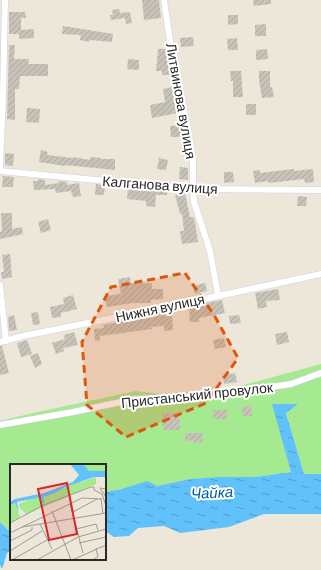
<svg xmlns="http://www.w3.org/2000/svg" width="321" height="570" font-family="Barlow,sans-serif">
<defs>
<pattern id="water-ripples" width="26" height="14" patternUnits="userSpaceOnUse"><rect width="26" height="14" fill="#61c1fa"/><path d="M2 4q2-2 4 0t4 0M15 11q2-2 4 0t4 0" fill="none" stroke="#509dca"/></pattern>
<pattern id="building-hatch" width="6" height="6" patternUnits="userSpaceOnUse"><rect width="6" height="6" fill="#c8c3b9"/><path d="M-1 1l2-2M0 6l6-6M5 7l2-2" fill="none" stroke="#aca89f"/></pattern>
</defs>
<rect width="100%" height="100%" fill="#ede7d9"/>
<polygon fill="#a5e990" points="321,364 321,474 304,474 286,413 298,404 273,404 291,472 256,477 190,479 157,486 122,489 105,492 105,465 11,465 11,530 8,530 0,522 0,421 33,413 136,391 160,394 225,390"/>
<g fill="url(#water-ripples)">
<polygon points="272,404 298,404 286,413 304,474 321,474 321,514 264,514 229,527 180,533 164,526 138,528 129,536 114,537 105,531 105,492 122,489 147,481 157,486 190,479 221,477 256,477 291,472"/>
<polygon points="0,522 8,530 11,530 11,550 7,553 2,569 0,565"/>
</g>
<g fill="url(#building-hatch)">
<polygon points="142,0 159,0 161,18 144,20"/>
<polygon points="253,0 271,0 271,4 254,6"/>
<polygon points="119,9 120,13 130,12 132,23 126,24 125,18 111,20 110,15 113,15 112,10"/>
<polygon points="9,12 25,12 26,18 21,18 21,30 34,29 34,38 19,39 19,34 9,34"/>
<polygon points="228,15 238,15 238,24 228,25"/>
<polygon points="266,24 266,36 255,36 255,25"/>
<polygon points="63,26 113,34 112,42 90,40 89,42 80,40 81,35 62,34"/>
<polygon points="193,37 194,46 181,47 180,38"/>
<polygon points="237,38 238,50 228,50 227,39"/>
<polygon points="9,45 15,45 14,59 29,59 28,64 48,64 48,76 20,76 19,89 15,89 15,120 7,119"/>
<polygon points="158,49 167,49 169,64 169,75 162,75 162,71 156,71"/>
<polygon points="267,49 268,59 256,60 256,50"/>
<polygon points="128,59 139,60 139,70 127,69"/>
<polygon points="230,71 241,71 243,97 233,97 233,81 231,81"/>
<polygon points="259,71 270,71 270,87 272,87 274,97 262,98 259,80"/>
<polygon points="172,87 178,113 152,118 150,105 165,102 163,89"/>
<rect x="246" y="104" width="10" height="11"/>
<polygon points="27,108 40,109 39,123 26,122"/>
<polygon points="182,125 183,137 171,137 170,126"/>
<polygon points="41,150 48,152 47,155 73,158 73,157 90,160 90,157 101,158 101,159 115,159 115,170 65,165 65,166 39,162"/>
<polygon points="5,153 14,154 13,166 5,165"/>
<polygon points="159,158 168,160 166,170 157,169"/>
<polygon points="180,167 188,168 188,180 179,179"/>
<polygon points="294,169 294,171 313,169 314,182 305,183 304,179 269,183 268,181 255,183 253,171 260,170 260,173"/>
<polygon points="224,172 233,172 234,182 224,183"/>
<polygon points="3,176 14,177 13,187 2,187"/>
<polygon points="38,179 45,180 45,185 59,183 58,181 67,182 67,185 79,183 81,196 73,197 71,191 56,193 55,189 34,190 33,181 38,181"/>
<polygon points="96,184 105,185 104,195 95,195"/>
<polygon points="128,187 167,191 167,195 156,195 155,207 146,206 146,201 127,199"/>
<polygon points="185,193 190,217 194,217 198,242 182,244 180,231 184,231 182,214 180,214 175,195"/>
<polygon points="298,196 307,197 306,206 297,206"/>
<polygon points="1,213 12,213 12,229 22,227 23,234 0,239 0,232 2,231"/>
<polygon points="48,219 51,230 41,233 38,222"/>
<polygon points="10,254 12,277 2,279 1,272 4,272 2,255"/>
<polygon points="130,277 131,283 152,283 152,289 163,289 163,299 151,300 151,303 133,303 107,307 105,296 121,294 118,279"/>
<polygon points="205,283 207,291 195,294 193,286"/>
<polygon points="278,289 280,300 266,301 267,307 258,309 255,293"/>
<polygon points="73,295 77,309 61,313 61,317 52,318 50,307 64,304 63,298"/>
<polygon points="222,300 225,313 199,318 199,322 190,322 189,308 206,306 206,303"/>
<polygon points="38,312 40,324 33,325 31,313"/>
<polygon points="165,313 165,316 172,315 173,330 164,331 164,326 151,327 152,329 100,336 100,340 95,341 94,329 104,328 103,325 133,319 133,320 155,317 155,314"/>
<polygon points="14,315 17,330 9,331 8,317"/>
<polygon points="239,315 241,323 230,324 229,316"/>
<polygon points="74,332 78,345 63,348 64,351 56,354 52,343 65,339 64,335"/>
<polygon points="287,332 289,342 277,345 275,334"/>
<polygon points="224,338 226,347 215,349 213,340"/>
<polygon points="27,340 32,354 21,357 17,343"/>
<polygon points="0,346 2,346 9,373 0,375"/>
<polygon points="38,353 42,364 35,368 30,356"/>
<polygon points="235,373 237,382 224,384 222,376"/>
<polygon points="251,406 252,416 243,416 242,407"/>
<polygon points="213,410 227,410 226,419 213,419"/>
<polygon points="162,413 179,413 180,430 163,430"/>
<polygon points="185,433 202,433 203,442 194,443 194,440 185,441"/>
</g>
<g fill="none" stroke-linecap="round" stroke-linejoin="round">
<g stroke="#cfd0e4" stroke-width="7">
<g id="minor">
<polyline points="164,0 172,54 188,129 193,159 193,189 194,202 210,251 218,295"/>
<polyline points="0,167 3,96 5,0"/>
<polyline points="0,171 193,189 321,190"/>
<polyline points="0,285 6,341"/>
<polyline points="0,342 23,336 148,311 321,274"/>
<polyline points="0,425 73,412 135,399 219,395 291,384 321,373"/>
</g>
</g>
<use href="#minor" stroke="#fff" stroke-width="6"/>
</g>
<path fill="#de570d" fill-opacity="0.2" stroke="#de570d" stroke-width="3" stroke-dasharray="8 5" stroke-linejoin="round" d="M185 273 214 315 238 358 206 403 126 437 87 405 82 342 111 287Z"/>
<g text-anchor="middle" stroke-width="4" stroke-linejoin="round" paint-order="stroke">
<g font-size="14" fill="#292929" stroke="#fff">
<text transform="translate(181 101) rotate(80)" y="5">Литвинова вулиця</text>
<text transform="translate(160 185) rotate(4)" y="5">Калганова вулиця</text>
<text transform="translate(160 308) rotate(-12)" y="5">Нижня вулиця</text>
<text transform="translate(197 395) rotate(-6)" y="5">Пристанський провулок</text>
</g>
<g font-size="15" font-style="italic" fill="#005ca6" stroke="#fff">
<text transform="translate(212 493) rotate(-3)" y="5">Чайка</text>
</g>
</g>
<g transform="translate(10 464)">
<rect width="96" height="96" fill="#ede7d9"/>
<path d="M67 18H71L74 25 48 37 16 50 9 43V40L23 34 31 33 35 38 32 33ZM5 39 10 53 0 59V41Z" fill="#a5e990"/>
<path d="M86 13V20L74 25 71 18Z" fill="#a5e990"/>
<path d="M71 0H96V7H79Z" fill="#a5e990"/>
<path d="M60 0H73L79 7H96V13H84L55 23 45 29 33 33 35 39H33L31 33 7 38 9 49 5 39 0 41V38L5 35 34 29 63 18 69 11Z" fill="#61c1fa"/>
<path fill="none" stroke="#9f9b93" stroke-width="1" d="M96 25 90 24 96 33M91 35 93 50M60 39 73 89M42 47 61 96M63 48 87 35M0 59 34 41 81 23H84V26L92 30 96 42M30 60 42 85M12 63 96 49M66 65 86 60 88 66M0 69 72 34 92 35M0 77 22 66V63M69 79 96 73M0 87 32 67M2 96 37 76M27 96 68 73 96 65M62 96 96 81M82 96 88 93 86 84"/>
<path fill="#d62828" fill-opacity="0.15" stroke="#d62828" stroke-width="2" d="M57 19 67 70 39 76 28 25Z"/>
<rect width="96" height="96" fill="none" stroke="#292929" stroke-width="2"/>
</g>
</svg>
